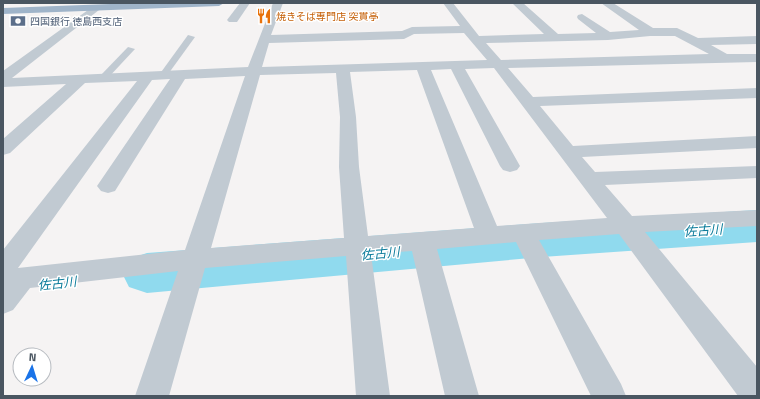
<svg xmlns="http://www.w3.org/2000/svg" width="760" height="399" font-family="'Titillium Web','Noto Sans JP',sans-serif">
<rect width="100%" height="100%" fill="#f5f3f3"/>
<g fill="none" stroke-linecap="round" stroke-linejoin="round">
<polygon fill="#90daee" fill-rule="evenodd" points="757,210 757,242 542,257 147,293 129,287 122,273 129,259 147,253 542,223"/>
<g fill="#c1cad2" fill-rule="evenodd">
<polygon points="188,35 195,37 166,77 160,77 159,75"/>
<polygon points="128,47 135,49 106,80 100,80 100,76"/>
</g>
<g fill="#c1cad2" fill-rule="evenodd">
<polygon points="240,3 250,3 237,22 229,22 227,20"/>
<path d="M273 3H283L271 35 402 31 412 27 460 26 443 3H453L479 36 544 34 512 3H523L558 34 596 33 578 19 577 17 578 15 582 14 610 32 639 30 601 3H613L653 28H677L698 38 757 36V44L711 45 727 54H757V62L508 68 533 97 757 88V98L540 106 573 146 757 136V148L582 157 595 172 757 166V178L605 185 632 216 757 210V226L645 232 757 367V396H738L619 234 539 240 621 384 626 396H591L516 242 437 249 479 396H445L412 251 371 254 390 396H356L346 256 205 268 169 396H135L178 271 30 288 13 310 3 314V250L137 81 85 83 10 153 3 155V139L66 84 3 87V71L95 5 99 6 100 8 99 10 12 78 248 67ZM464 33 487 60 262 67 269 43 404 39 414 34ZM650 36H675L709 54 501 60 486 43 608 40ZM494 68 607 218 497 226 431 70 451 69 500 166 503 170 510 172 517 170 520 166 465 69ZM417 70 474 228 368 236 359 167 356 117 350 72ZM336 73 340 117 339 167 344 238 211 248 260 75ZM245 76 185 250 18 268 152 80 170 79 97 186 101 191 108 193 115 191 185 79Z"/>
</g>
<polygon fill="#9fb4c9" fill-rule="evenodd" points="137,3 224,3 219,6 3,14 3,8"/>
</g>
<defs>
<g id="restaurant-bare" transform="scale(1.2)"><path d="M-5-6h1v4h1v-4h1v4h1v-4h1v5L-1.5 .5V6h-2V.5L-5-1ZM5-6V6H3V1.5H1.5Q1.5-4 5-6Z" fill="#e8710a" stroke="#fff" stroke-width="2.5" paint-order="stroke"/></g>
<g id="bank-bare" transform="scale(1.2)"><path d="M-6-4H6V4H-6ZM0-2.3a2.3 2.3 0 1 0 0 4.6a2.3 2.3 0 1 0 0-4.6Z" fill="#5c6f8a" stroke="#fff" stroke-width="2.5" paint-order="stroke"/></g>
</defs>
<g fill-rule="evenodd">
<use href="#restaurant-bare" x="264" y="16"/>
<use href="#bank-bare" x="18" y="21"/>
</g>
<g text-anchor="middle" stroke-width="3" stroke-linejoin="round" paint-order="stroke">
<g font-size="10" fill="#c56008" stroke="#fff" text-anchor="start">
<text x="276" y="20">焼きそば専門店 突貫亭</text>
</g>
<g font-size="10" fill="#4e5e75" stroke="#fff" text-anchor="start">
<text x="30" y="25">四国銀行 徳島西支店</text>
</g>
<g font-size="13" font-style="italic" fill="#0c7c9b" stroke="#fff">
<text transform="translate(703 230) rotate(-4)" y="5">佐古川</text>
<text transform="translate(380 253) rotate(-5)" y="5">佐古川</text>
<text transform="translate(57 283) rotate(-6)" y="5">佐古川</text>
</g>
</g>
<rect width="760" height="399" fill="none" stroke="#4a5661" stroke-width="8"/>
<g transform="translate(32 367) rotate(4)"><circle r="19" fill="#ffffff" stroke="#b7bbc0"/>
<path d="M0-3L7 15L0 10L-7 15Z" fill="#1a73e8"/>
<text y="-6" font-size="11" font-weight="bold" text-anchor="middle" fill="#4a5661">N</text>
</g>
</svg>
